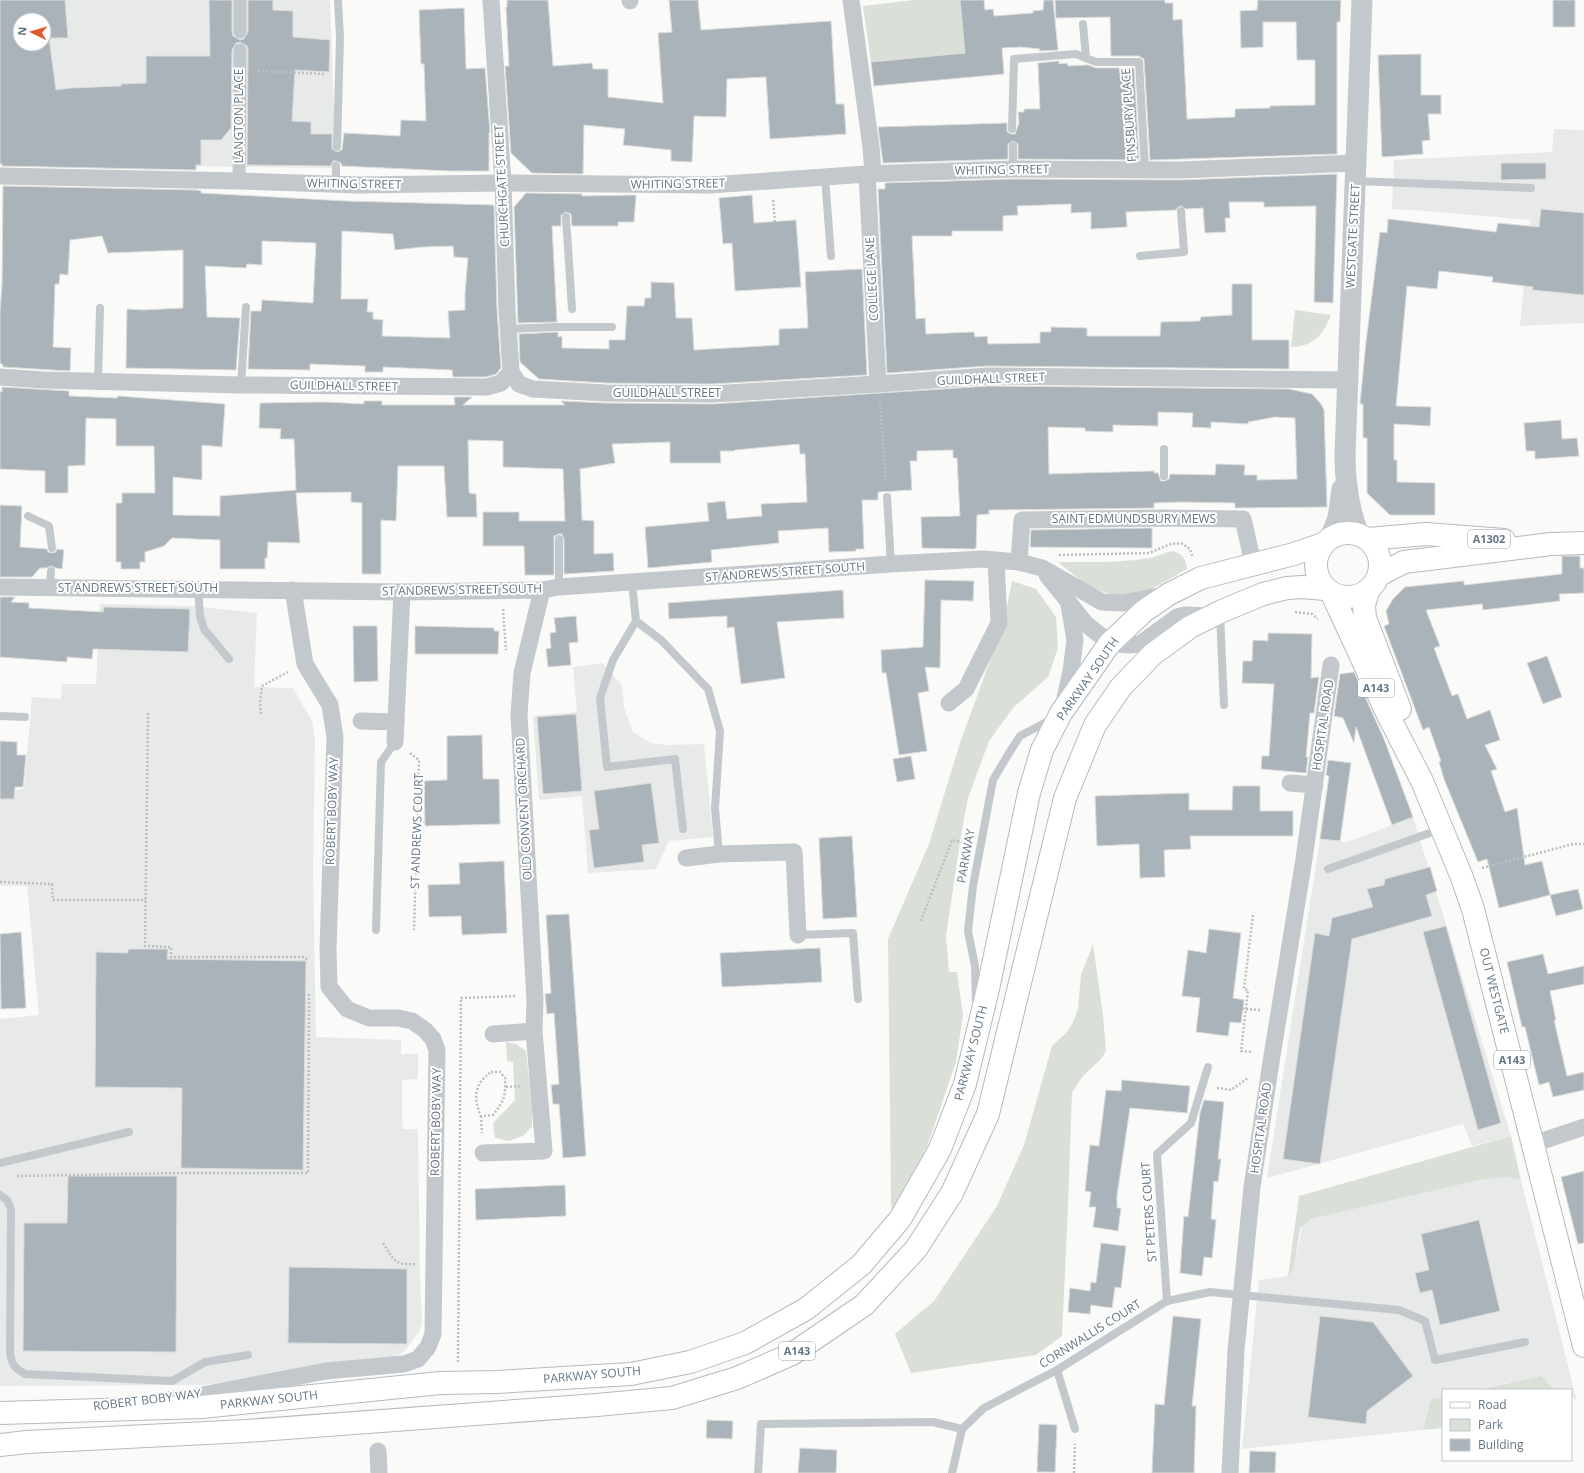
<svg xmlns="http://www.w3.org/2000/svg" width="1584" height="1473" font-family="'Open Sans',sans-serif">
<rect width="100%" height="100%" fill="#fafaf8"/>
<g fill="#e8e9e9" fill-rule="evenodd">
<path d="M0 0H330L336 168 0 164ZM20 20H44V44H20Z"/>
<polygon points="1554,129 1584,130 1584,323 1520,326 1530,220 1428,211 1392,209 1394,160 1552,152"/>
<polygon points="100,604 194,606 257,613 254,687 293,688 312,721 315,740 313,872 316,1037 401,1040 401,1054 418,1054 418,1079 402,1080 402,1115 403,1129 418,1129 420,1278 422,1320 420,1330 404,1352 395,1357 204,1385 0,1386 0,1019 39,1015 27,886 0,886 0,792 24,789 32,697 61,699 62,684 96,684"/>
<polygon points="602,663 622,685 624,708 633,732 650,743 666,745 704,744 713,837 669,841 656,869 588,873 582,796 539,800 533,716 577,712 573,667"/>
<polygon points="1413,817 1511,1136 1472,1146 1463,1124 1267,1178 1320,839 1347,842"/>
<polygon points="1506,1177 1521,1180 1577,1401 1571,1397 1571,1390 1558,1390 1551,1386 1540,1376 1475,1390 1443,1390 1443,1397 1431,1399 1423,1430 1242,1449 1259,1280 1287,1276 1294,1268 1302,1226 1311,1219 1480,1180"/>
</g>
<g fill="#dadfd7">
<polygon points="914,0 960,0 965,53 871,62 863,6"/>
<path d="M1295 310 1331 315C1323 335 1314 346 1291 347Z"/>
<path d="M1173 551C1182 554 1186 558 1187 569L1150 590 1130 595H1112L1088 586 1058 562C1088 562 1119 563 1149 558 1157 557 1164 552 1173 551Z"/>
<polygon points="1012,581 1036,589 1056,617 1058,648 1048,677 1013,708 989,741 968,798 961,835 946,936 949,972 957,972 963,1015 956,1062 927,1147 892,1210 891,1202 888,939 929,844 960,743 1004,622"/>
<polygon points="1093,944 1103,1015 1106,1051 1101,1059 1082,1077 1072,1093 1068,1207 1062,1336 1036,1355 911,1373 895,1334 934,1301 997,1206 1024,1145 1052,1046 1068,1031 1074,1020 1078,1009 1081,975"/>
<polygon points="506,1042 516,1044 526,1051 532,1106 532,1126 523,1136 509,1141 495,1138 493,1123 515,1100 513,1062 507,1061"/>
<polygon points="1511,1136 1521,1180 1506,1177 1480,1180 1311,1219 1300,1228 1294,1268 1288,1276 1299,1196"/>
<polygon points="1541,1376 1551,1386 1558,1390 1477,1390"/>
<polygon points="1443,1397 1443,1428 1423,1430 1431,1399"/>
</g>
<g fill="#aab3b9" stroke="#dcdcda" fill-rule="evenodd">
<path d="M0 0H65L68 38H49L56 90 70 88 121 86V84L146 83V56H210L209 0H232V32L233 36 240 40 244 39 248 32V0H273V10L293 11V37L330 40 329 72 295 70 292 121 311 122V134H332V149L337 152 342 150 344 133 400 136 401 120 426 121 424 64H421L419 10 464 8 466 69 485 68 490 133 489 132V171H451L342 166 341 163 336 161H333L331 166 247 165 248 50 247 46 240 42 236 43 232 50 231 128 221 140H201V165H196V170L2 166V164H0ZM20 20H44V44H20Z"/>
<polygon points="507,0 548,0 553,66 592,63 593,69 608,69 608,97 663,103 658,33 672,32 669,0 698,0 701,30 831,21 836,104 844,104 846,134 770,139 766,77 727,79 726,117 694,116 692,162 671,161 671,150 623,145 625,129 584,125 583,174 532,173 511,153 505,66 509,66 506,7 507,7"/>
<polygon points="960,0 984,0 985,10 993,9 994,16 1033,13 1033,11 1043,10 1044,0 1053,0 1058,50 1039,51 1040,49 1021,47 1002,48 1004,74 874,86 871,62 965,53"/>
<polygon points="1055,0 1165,0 1165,3 1173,3 1173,20 1182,19 1187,119 1235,117 1235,109 1270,108 1270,106 1315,105 1315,60 1297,60 1296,22 1263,22 1263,47 1241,48 1240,11 1257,10 1258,0 1341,0 1340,22 1337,22 1337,154 1150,160 1144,59 1139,56 1111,56 1110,17 1056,18"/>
<rect x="1553" y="0" width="22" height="27"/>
<polygon points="1421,54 1421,95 1441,95 1441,114 1428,114 1430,140 1422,141 1423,154 1382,157 1378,55"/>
<polygon points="1059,61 1059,64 1067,63 1068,66 1088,65 1096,68 1134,68 1139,160 1018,159 1018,144 1013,141 1008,144 1008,159 883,163 878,127 1007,123 1007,132 1011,134 1015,134 1019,123 1018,112 1024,112 1024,109 1040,109 1038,63"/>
<polygon points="1501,163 1546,163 1546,179 1501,180"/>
<polygon points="1337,174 1333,303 1314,302 1316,206 1264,207 1264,202 1229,202 1230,218 1225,218 1226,232 1205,233 1203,208 1186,209 1181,206 1178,207 1176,210 1126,212 1127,227 1091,229 1091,212 1071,213 1071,204 1017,206 1018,215 1003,216 1003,231 952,231 952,236 912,236 916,319 925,318 926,334 974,332 975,337 987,336 988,344 1040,343 1040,332 1051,332 1051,327 1087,328 1087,336 1160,336 1161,322 1200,321 1201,317 1232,315 1232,284 1252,284 1252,340 1289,340 1289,369 988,366 887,373 878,189 885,189 885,183 1013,179 1179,180"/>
<path d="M3 186 196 190 201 191V193L346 201 494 205 497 310 501 368 496 374 486 377H453L452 370 383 367V372H365V366L310 364V370L248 369 251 311H261L262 300 313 303 316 243 262 241V265L247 264 246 268 205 266 207 317 240 318 236 370 126 368 127 309 143 310 183 308V250L108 253 102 236 70 240 68 275 60 274 59 284H55L53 347 71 348 70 371 3 367V365L0 363V312L2 284ZM342 231 393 234 395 250 422 247 453 246 454 257 468 258 465 293V310L448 311 450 338 382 336 383 320 373 319V312H367L368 299H341Z"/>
<polygon points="526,193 582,194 582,196 636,195 634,222 618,222 618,226 572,226 571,214 566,212 561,215 561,226 552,226 557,322 518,323 514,207"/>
<polygon points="752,195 754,223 796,220 801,287 735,291 732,243 723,244 719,198"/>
<polygon points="1541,209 1584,213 1584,295 1532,290 1533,287 1492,282 1493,277 1439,271 1437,289 1407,286 1396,406 1431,407 1430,426 1394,424 1394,460 1397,460 1397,482 1435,483 1435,515 1390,515 1367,493 1367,438 1363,438 1363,404 1360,404 1366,342 1380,232 1387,233 1388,219 1496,232 1498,223 1539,227"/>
<polygon points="862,269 867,375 712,384 606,383 539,379 520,362 519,334 558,332 558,337 562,336 562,348 609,349 609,340 625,340 627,306 644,306 645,298 651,298 651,282 674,283 676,318 692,318 694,350 779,345 779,329 808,328 805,272"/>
<path d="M988 386 1289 389 1312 394 1321 404 1324 410 1327 507 1235 508V503L1181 502 1154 503V508H1152L989 510V514L977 515 976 548 974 549 922 548 921 517 960 516 957 458H953V450L917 451V461H910L912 490 878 492V500H862L864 549H856V551L829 552 828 528 778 531 779 543 711 550 712 562 648 568 645 527 709 521 707 503 725 501 727 519 762 516 761 504 807 502 805 454H800L799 444 735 450 734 451H720L721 463H670V442L612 444 615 463 580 469 582 520 594 521V554L613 553 614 571 564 574V539L562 534H559L554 536V575H525L524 546H483V512H519V521H565L563 469 503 467V441L468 440 469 493 476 494 477 517H447L444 466H398L396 521 381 520V574H362V503L351 502V492L296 493 300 543 268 542 267 558H265V569H220V540L172 538 164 546 145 552V562H140V569H121V562H116V503H122V493H155L154 446H116V419L86 418 85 465 68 466V493H45V471L0 469V391L2 392V387L69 391V396L117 398 118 396 225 404 222 447 202 445V480L173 477V515L220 516V496L296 490 294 439H280L281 429 259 428 260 403 325 402 364 404V401H382V405H455L454 397H472L463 405H565L561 401 606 403 712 404ZM1158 412 1193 413 1192 427 1211 428V422L1248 424V422L1275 417 1295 418 1297 479 1257 480V475H1244L1245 465 1216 464 1215 475 1170 474 1169 479 1164 481H1161L1158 473H1154V471L1049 474 1048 427 1085 428V431L1113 432V425L1158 426Z"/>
<polygon points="1561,420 1562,439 1577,438 1579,456 1535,459 1535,451 1526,451 1524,423"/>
<polygon points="0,505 22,506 20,547 47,549 48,552 52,553 56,552 57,549 64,550 62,569 56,568 51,566 46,568 40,568 32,577 0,577"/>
<polygon points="1152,528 1152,548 1030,547 1031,530"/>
<polygon points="1562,556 1580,556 1580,568 1584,568 1584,593 1559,594 1560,601 1483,610 1482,604 1426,610 1440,646 1434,648 1452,696 1458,694 1467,719 1490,710 1500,740 1485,745 1497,769 1491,771 1505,812 1517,808 1525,865 1542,861 1550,895 1499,908 1487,859 1478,862 1444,779 1439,762 1441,761 1429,727 1423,730 1384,626 1389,624 1386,611 1393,599 1405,587 1464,581 1464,585 1562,574"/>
<polygon points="925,580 974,581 973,601 941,600 940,668 925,667 929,691 918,693 927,751 899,755 886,673 882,673 881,650 923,647"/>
<polygon points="843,590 844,618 777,622 785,678 741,684 734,627 727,628 727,616 669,619 668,603"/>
<polygon points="0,597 15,597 11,602 29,603 29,608 103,612 104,607 190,609 188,652 93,649 92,659 67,657 67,662 0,657"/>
<polygon points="576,616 578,642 569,643 571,665 548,667 546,649 551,648 550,633 556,632 554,618"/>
<polygon points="353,626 377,626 378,681 354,682"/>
<polygon points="415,626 494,628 494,631 499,631 498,654 415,654"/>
<polygon points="1268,633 1312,634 1311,678 1319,677 1314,713 1310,713 1306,757 1308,757 1306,773 1261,769 1262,756 1269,756 1274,684 1242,683 1243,661 1252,661 1253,640 1268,641"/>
<polygon points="1547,656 1562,697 1543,704 1527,663"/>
<polygon points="1354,672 1384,739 1413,817 1392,825 1356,727 1354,743 1343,718 1334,716 1340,674"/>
<polygon points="576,714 582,791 543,794 537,717"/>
<polygon points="482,735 483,779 499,779 500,824 425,826 424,781 447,780 447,736"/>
<polygon points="0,741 17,742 17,755 26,755 23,787 15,787 14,799 0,799"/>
<polygon points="911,756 915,779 897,782 893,759"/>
<polygon points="1328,760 1351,763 1340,841 1320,839 1329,776 1326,775"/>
<polygon points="651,783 659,843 642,845 644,862 594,868 589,830 599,829 594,791"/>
<polygon points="1233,786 1260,786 1260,811 1293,811 1293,836 1190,836 1191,849 1164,850 1165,877 1140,878 1139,844 1097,846 1095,796 1189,793 1189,810 1232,810"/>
<polygon points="852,836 857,917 823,919 819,838"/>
<polygon points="504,861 507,933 462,935 461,916 429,917 428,885 460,884 459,863"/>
<polygon points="1430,867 1437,891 1426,895 1432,916 1352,939 1320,1164 1283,1159 1315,933 1329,936 1332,918 1373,907 1367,889 1384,885 1385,879"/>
<polygon points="1578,889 1583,909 1556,916 1550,895"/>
<polygon points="569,914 586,1156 563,1158 559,1104 553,1104 551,1085 559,1084 554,1013 547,1014 545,994 551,993 546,915"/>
<polygon points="1446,926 1501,1123 1478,1130 1423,932"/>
<polygon points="1209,929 1241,933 1233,998 1244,1000 1241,1023 1230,1022 1228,1036 1196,1032 1200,998 1182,996 1188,950 1206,953"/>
<polygon points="21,932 26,1008 1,1009 0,934"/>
<polygon points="820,948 822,982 722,987 720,953"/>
<polygon points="128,949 168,949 167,959 306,961 303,1170 181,1168 182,1088 95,1087 96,952 128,953"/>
<polygon points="1543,954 1548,974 1584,966 1584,984 1550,991 1556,1020 1554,1020 1567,1076 1584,1072 1584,1090 1553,1097 1549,1082 1539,1085 1525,1027 1522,1027 1507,962"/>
<polygon points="1122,1080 1190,1086 1187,1113 1130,1108 1117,1195 1117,1208 1121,1208 1118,1231 1093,1227 1096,1207 1089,1207 1091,1192 1085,1191 1090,1145 1099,1146 1106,1090 1121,1091"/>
<polygon points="1204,1100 1224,1102 1218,1159 1221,1159 1218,1182 1214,1181 1211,1219 1216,1220 1212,1258 1204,1257 1202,1276 1180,1273 1184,1216 1188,1217 1200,1113"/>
<polygon points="1584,1171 1584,1243 1578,1244 1561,1177"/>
<polygon points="68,1176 177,1176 176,1352 23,1351 24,1223 67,1223"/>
<polygon points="565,1185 566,1216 476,1220 475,1189"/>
<polygon points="1479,1220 1500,1311 1440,1325 1432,1290 1420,1293 1415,1273 1429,1270 1421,1234"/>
<polygon points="1101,1243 1126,1246 1121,1288 1115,1287 1112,1308 1091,1305 1090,1314 1068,1312 1070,1288 1090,1291 1091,1282 1096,1283"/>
<polygon points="289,1267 407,1269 407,1344 288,1343"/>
<polygon points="1173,1316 1201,1319 1192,1406 1196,1406 1194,1473 1152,1473 1155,1404 1164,1405"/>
<polygon points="1320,1316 1373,1322 1413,1376 1367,1411 1366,1424 1308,1417"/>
<polygon points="707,1420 733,1421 732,1439 706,1438"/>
<polygon points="1039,1424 1057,1425 1055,1472 1037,1472"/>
<polygon points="800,1448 837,1450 836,1473 798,1473"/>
<polygon points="1250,1451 1276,1452 1275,1473 1249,1473"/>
</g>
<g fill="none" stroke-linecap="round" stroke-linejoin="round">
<g stroke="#b5babe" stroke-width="24">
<g id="primary">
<circle cx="1348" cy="565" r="32"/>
<polyline points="1368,539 1426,534 1504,540"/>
<polyline points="1379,575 1404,562 1551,544 1584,543"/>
<polyline points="1368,591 1364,605 1365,618 1400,709"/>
<polyline points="1332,594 1388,715 1422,781 1461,875 1473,909 1584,1346"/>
<polyline points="0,1413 202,1407 440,1383 496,1382 631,1374 690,1362 745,1343 806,1309 861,1265 900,1219 940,1149 965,1084 988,989 1029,793 1042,750 1061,713 1110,643 1144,611 1169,594 1201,578 1294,554 1323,544"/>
<polyline points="0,1445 27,1442 246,1431 597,1405 672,1398 737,1378 792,1354 864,1305 916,1249 952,1193 988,1114 1065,798 1095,725 1121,687 1153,654 1190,627 1220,612 1263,594 1287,588 1302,587 1325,589"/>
</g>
</g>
<g stroke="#bbbfc2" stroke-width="2.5" stroke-dasharray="2 2" stroke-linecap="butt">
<polyline points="258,71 325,74"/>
<polyline points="773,200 775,222"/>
<polyline points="880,403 886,482"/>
<polyline points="1059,555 1149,553 1171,544 1181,543 1190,549 1193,558"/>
<polyline points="503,609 506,650"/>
<polyline points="1295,612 1312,614 1318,619"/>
<polyline points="148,713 145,946 171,947 171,957 304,957 308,960"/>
<polyline points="261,714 260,703 262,686 288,672"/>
<polyline points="410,753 419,760 414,930"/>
<polyline points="1482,868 1573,844 1584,844"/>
<polyline points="0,882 52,884 53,900 146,900"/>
<polyline points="1253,915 1244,989 1248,990 1241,1051 1253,1052"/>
<polyline points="921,921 952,840 966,843"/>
<polyline points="1242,1009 1260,1010"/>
<path d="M491 1072H500L505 1078C506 1096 504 1101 493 1115L481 1116C473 1098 474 1084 491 1072Z"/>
<polyline points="506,1087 520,1086"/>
<polyline points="1217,1088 1231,1090 1248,1078"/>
<polyline points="481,1116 482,1133"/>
<polyline points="17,1176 181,1173 308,1173 309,992"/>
<path d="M383 1243C393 1259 395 1266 415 1264"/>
<polyline points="458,1362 461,998 516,996"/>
<polyline points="1074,1473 1075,1444"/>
</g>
<g stroke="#c3c8cc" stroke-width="8">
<polyline points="1083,24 1086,58"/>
<polyline points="1012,129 1014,59 1076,54 1096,62 1139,62 1145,169"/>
<polyline points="1013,146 1013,169"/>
<polyline points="337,147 340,38 338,0"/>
<polyline points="825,177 831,256"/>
<polyline points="1356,181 1531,188"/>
<polyline points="336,184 336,166"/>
<polyline points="566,217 572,309"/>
<polyline points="1140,256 1184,252 1181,211"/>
<polyline points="508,329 556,327 612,327"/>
<polyline points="98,381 100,308"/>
<polyline points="241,385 246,307"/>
<polyline points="1164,476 1164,449"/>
<polyline points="887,497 891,564"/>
<polyline points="28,516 49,526 52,548"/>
<polyline points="559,539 559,587"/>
<polyline points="632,583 636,621 613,660 600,698 607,767 675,759 683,829"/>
<polyline points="50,588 51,571"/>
<polyline points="198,589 200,616 204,629 229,659"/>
<polyline points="1220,614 1224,705"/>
<polyline points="636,621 661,640 708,689 720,731 715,808 719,854"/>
<polyline points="0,716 25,717"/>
<polyline points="1328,869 1441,829"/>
<polyline points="376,930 381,762 395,742"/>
<polyline points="798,935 853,933 858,999"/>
<polyline points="976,1004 975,966 968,931 973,886 993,780 1009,753 1020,736 1052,719"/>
<polyline points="0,1163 129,1132"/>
<path d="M0 1195 7 1200 11 1209 10 1353C12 1366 15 1368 25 1374L172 1381 205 1362 248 1355"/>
<polyline points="1167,1301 1157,1154 1191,1123 1208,1067"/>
<polyline points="1057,1370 1075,1429"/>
<polyline points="758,1473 761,1424 933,1422 962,1429"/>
<polyline points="952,1473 962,1429 984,1408 1057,1370 1167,1301 1210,1292 1399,1310 1425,1321 1435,1360 1525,1342"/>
</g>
<g stroke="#c3c8cc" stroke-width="13">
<polyline points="240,32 240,0"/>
<polyline points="239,181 240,50"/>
</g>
<g stroke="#c3c8cc" stroke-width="17">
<polyline points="491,0 503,183 507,310 511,372"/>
<polyline points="630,0 630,1"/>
<polyline points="851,0 871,147 873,174"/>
<polyline points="867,174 878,384"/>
<polyline points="0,176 239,181 359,185 503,183 710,185 867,174 1013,169 1179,170 1356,163"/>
<polyline points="511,372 519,384 533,389 606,393 712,394 878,384 988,376 1347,380"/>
<polyline points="0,377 43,380 241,385 487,387 501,383 511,372"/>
<polyline points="1019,562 1022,520 1163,518 1243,519 1253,563"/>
<polyline points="1047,575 1086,624 1110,643 1128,645 1140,644 1177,617 1185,615 1210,616"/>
<polyline points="0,587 402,592 542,590 559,587 891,564 983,559 1019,562 1042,568 1102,602 1123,603 1164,595"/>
<polyline points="949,703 966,689 999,623 996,560"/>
<polyline points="1063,707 1071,671 1075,640 1069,605"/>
<polyline points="361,721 396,722"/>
<polyline points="395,742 402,592"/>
<polyline points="1290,783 1315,785"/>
<polyline points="686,858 719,854 794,852 798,935"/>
<polyline points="493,1034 534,1031"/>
<polyline points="1533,1144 1584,1127"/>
<polyline points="483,1153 544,1151 534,1031 535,1000 519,715 522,673 542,590"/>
<polyline points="171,1399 192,1397 326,1371 404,1364 418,1359 428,1347 433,1334 437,1050 433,1039 425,1030 412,1021 398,1018 369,1018 347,1009 329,987 328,948 335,737 330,705 305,664 293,590"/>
<polyline points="378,1451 379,1473"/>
<polyline points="1230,1473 1236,1350 1252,1187 1271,1062 1304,859 1331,665"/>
</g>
<g stroke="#c3c8cc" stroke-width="21">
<path d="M1359 535C1349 510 1345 481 1345 454L1362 0"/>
<polyline points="1331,536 1338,518 1342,489"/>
</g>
<use href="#primary" stroke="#fff" stroke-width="22"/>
</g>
<g text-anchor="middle" stroke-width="4" stroke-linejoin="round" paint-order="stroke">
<g fill="#fff" stroke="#939fa8" stroke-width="1">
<rect x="1468" y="530" width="42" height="18" rx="3"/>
<rect x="1358" y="679" width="36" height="18" rx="3"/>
<rect x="1494" y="1051" width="36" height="18" rx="3"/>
<rect x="779" y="1342" width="36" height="18" rx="3"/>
</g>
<g font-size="11" font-weight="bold" fill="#657683">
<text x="1489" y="543">A1302</text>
<text x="1376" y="692">A143</text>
<text x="1512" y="1064">A143</text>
<text x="797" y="1355">A143</text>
</g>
<g font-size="12" fill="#657683" stroke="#fff">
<text transform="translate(1129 115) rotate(-94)" y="4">FINSBURY PLACE</text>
<text transform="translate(239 116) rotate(-90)" y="4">LANGTON PLACE</text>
<text transform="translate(1002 170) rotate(-1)" y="4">WHITING STREET</text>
<text transform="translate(354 184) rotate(1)" y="4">WHITING STREET</text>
<text transform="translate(678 184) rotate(-1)" y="4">WHITING STREET</text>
<text transform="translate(502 186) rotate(-93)" y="4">CHURCHGATE STREET</text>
<text transform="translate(1353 236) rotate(-87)" y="4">WESTGATE STREET</text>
<text transform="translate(872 279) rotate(-93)" y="4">COLLEGE LANE</text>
<text transform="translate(991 379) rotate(-2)" y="4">GUILDHALL STREET</text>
<text transform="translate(344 386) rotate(1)" y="4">GUILDHALL STREET</text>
<text x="667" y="397">GUILDHALL STREET</text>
<text x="1134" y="523">SAINT EDMUNDSBURY MEWS</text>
<text transform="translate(785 572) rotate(-4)" y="4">ST ANDREWS STREET SOUTH</text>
<text x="138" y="592">ST ANDREWS STREET SOUTH</text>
<text transform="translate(462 590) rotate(-1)" y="4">ST ANDREWS STREET SOUTH</text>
<text transform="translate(1088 679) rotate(-55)" y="4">PARKWAY SOUTH</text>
<text transform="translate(1323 725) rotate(-82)" y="4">HOSPITAL ROAD</text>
<text transform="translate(524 809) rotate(-93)" y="4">OLD CONVENT ORCHARD</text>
<text transform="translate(332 811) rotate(-88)" y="4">ROBERT BOBY WAY</text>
<text transform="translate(417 831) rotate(-88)" y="4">ST ANDREWS COURT</text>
<text transform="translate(966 856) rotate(-80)" y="4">PARKWAY</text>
<text transform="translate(1494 991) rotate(76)" y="4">OUT WESTGATE</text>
<text transform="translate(971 1053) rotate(-75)" y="4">PARKWAY SOUTH</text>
<text transform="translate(436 1122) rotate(-89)" y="4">ROBERT BOBY WAY</text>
<text transform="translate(1261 1128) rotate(-82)" y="4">HOSPITAL ROAD</text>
<text transform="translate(1149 1212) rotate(-94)" y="4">ST PETERS COURT</text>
<text transform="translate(1090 1334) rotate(-32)" y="4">CORNWALLIS COURT</text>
<text transform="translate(592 1375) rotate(-5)" y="4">PARKWAY SOUTH</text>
<text transform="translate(147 1400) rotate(-7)" y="4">ROBERT BOBY WAY</text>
<text transform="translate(269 1400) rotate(-6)" y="4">PARKWAY SOUTH</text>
</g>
</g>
<rect x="1442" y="1389" width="130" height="72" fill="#ffffff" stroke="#c1c8cd"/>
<rect x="1450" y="1402" width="20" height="6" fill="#ffffff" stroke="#c1c8cd"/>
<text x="1478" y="1409" font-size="12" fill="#657683">Road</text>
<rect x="1450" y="1419" width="20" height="12" fill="#dadfd7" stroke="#c1c8cd"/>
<text x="1478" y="1429" font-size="12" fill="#657683">Park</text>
<rect x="1450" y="1439" width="20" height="12" fill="#aab3b9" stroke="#c1c8cd"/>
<text x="1478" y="1449" font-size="12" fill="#657683">Building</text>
<g transform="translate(32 32) rotate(275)"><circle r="19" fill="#ffffff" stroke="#c1c8cd"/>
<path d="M0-3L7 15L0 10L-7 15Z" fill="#e4572e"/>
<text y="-6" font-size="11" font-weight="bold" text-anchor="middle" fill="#657683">N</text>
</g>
</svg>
